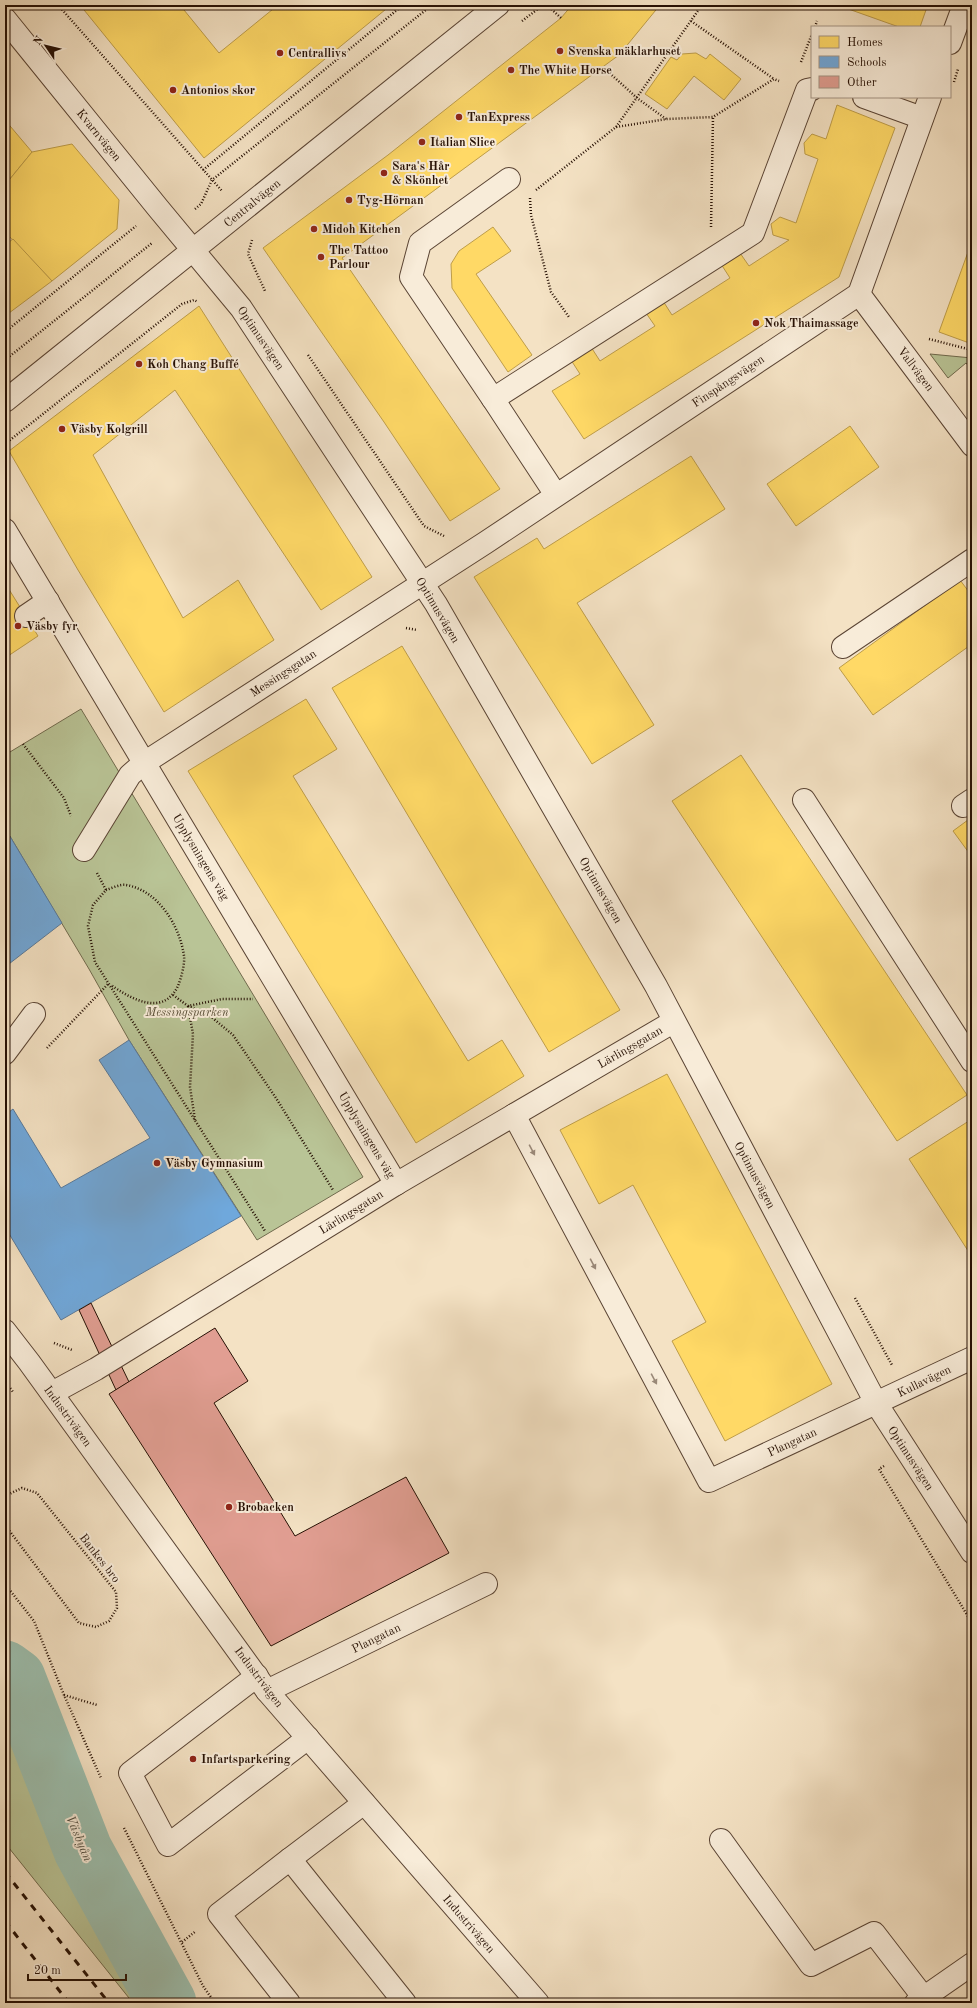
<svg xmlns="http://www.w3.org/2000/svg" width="977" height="2008" font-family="'Old Standard TT',serif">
<rect width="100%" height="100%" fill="#f4e2c4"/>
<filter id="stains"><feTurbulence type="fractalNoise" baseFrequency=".005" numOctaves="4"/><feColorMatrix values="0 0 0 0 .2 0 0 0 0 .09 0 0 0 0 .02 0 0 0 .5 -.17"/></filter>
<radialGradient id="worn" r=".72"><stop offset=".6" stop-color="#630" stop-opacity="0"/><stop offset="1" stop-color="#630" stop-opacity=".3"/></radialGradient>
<g fill="#b9c496" stroke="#706a4d">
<polygon points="930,354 972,358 972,370 966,363 948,378"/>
<polygon points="81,709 363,1177 257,1240 129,1040 89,969 5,828 5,755"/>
<polygon points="5,1706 57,1858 141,2003 133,2003 5,1843"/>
</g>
<g fill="#ffd966" stroke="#be9d49">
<polygon points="80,5 189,5 184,10 219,53 278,5 391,5 204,158"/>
<polygon points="572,5 660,5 619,55 342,258 500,489 450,521 384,422 263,248 388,155 561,18"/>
<polygon points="841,5 922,5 927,7 920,27 899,27 840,6"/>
<polygon points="696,53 706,59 710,54 741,79 724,100 694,76 667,109 645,94 671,57 677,60 682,54"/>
<polygon points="837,105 895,128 839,277 584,439 552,391 580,374 571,360 591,347 600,361 655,326 646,313 663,301 672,315 730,278 721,264 740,253 749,266 789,240 773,235 771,224 780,217 796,223 818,159 805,154 804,143 812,134 826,139"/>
<polygon points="5,120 32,152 5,185"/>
<polygon points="72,144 119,200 117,229 52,281 5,232 5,185 32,152"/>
<polygon points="493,227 511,251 476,274 532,355 508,372 452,288 451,264 459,251"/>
<polygon points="13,239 52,281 5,316 5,245"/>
<polygon points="972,241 972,344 939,332"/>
<polygon points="199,306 372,577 321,610 175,390 93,455 183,618 238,580 274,640 164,712 78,570 9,451"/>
<polygon points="850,426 879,467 796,526 767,484"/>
<polygon points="691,456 725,509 577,603 654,725 592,764 474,577 537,538 544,549"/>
<polygon points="960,580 972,596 972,644 873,715 839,668"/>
<polygon points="5,583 38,636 5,658"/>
<polygon points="402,646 620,1010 549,1052 332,688"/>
<polygon points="306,699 337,749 293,776 468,1061 502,1040 524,1076 416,1143 188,771"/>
<polygon points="741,755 967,1095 897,1141 672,801"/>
<polygon points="972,817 972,857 953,831"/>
<polygon points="667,1074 832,1384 725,1441 672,1341 706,1322 633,1185 599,1204 560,1130"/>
<polygon points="972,1119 972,1257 909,1159"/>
</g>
<g fill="#6fa8dc" stroke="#597a9b">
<polygon points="5,828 62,923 5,967"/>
<polygon points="129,1040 241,1216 61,1320 5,1227 5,1115 13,1109 61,1188 150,1138 99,1060"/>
</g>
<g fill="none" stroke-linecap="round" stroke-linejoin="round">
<polyline stroke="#9dbfae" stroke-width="59" points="5,1670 16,1678 83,1850 167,2003"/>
</g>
<g fill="#e19e92" stroke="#261004">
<polygon points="91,1303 129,1382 116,1390 79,1310"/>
<polygon points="215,1328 248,1381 214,1403 295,1536 406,1477 449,1553 271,1646 109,1394"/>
</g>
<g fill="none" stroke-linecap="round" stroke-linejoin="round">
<g stroke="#5a4434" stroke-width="24">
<g id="minor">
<polyline points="5,19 158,208 241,308 436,604 656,986 876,1403 972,1552"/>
<polyline points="950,43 964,5"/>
<polyline points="864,97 922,118"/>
<polyline points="509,179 420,243 411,277 493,399 753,233 807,90 812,89"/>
<polyline points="859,294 972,445"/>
<polyline points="493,399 556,495"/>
<polyline points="5,401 498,5"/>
<polyline points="5,530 396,1184"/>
<polyline points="26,616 48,601"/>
<polyline points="843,647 972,560"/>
<polyline points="804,800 972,1061"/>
<polyline points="963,806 972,800"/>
<polyline points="84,850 130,775 144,763 485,543 859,294 930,97"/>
<polyline points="5,1053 34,1014"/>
<polyline points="514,1115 709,1481 972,1358"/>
<polyline points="5,1331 29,1362 267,1691 538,2003"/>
<polyline points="52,1393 96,1369 396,1184 673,1022"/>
<polyline points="257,1676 130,1773 168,1845 308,1738"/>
<polyline points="267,1691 486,1584"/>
<polyline points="721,1840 811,1965 874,1933 924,1998"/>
<polyline points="290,1859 364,1803"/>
<polyline points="289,2003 219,1914 290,1859 405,2003"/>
<polyline points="916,2003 972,1964"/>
</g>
</g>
<g stroke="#261004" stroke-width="2.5" stroke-dasharray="1 2" stroke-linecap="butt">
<polyline points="58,5 222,191"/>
<polyline points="547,5 561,18"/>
<polyline points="522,21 543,5"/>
<polyline points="691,21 774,79"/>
<polyline points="815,27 817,21"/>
<polyline points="801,62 812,34"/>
<polyline points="603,67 637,98 666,119"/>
<polyline points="954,82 958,69"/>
<polyline points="616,127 702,5"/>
<polyline points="203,170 403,5"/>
<polyline points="536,190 616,127 667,119 713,117 774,79 779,81"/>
<polyline points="530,198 531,215 551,292 569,317"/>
<polyline points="195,209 201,204 212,180 432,5"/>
<polyline points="711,227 713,117"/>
<polyline points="252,240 248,254 265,291"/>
<polyline points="5,332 136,226"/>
<polyline points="929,339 972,350"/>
<polyline points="308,355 424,526 444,536"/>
<polyline points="5,360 152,243"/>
<polyline points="5,444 182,304 194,300 198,302"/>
<polyline points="406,628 417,630"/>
<polyline points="23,744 64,798 71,816"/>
<polyline points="97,873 106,890 93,905 88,926 95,962 265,1231"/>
<path d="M106 890C112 888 120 884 126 885 158 890 180 926 184 956 185 965 181 978 178 986 163 1017 131 999 111 985"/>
<polyline points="173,995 188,1006 222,999 253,999"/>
<polyline points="188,1006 209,1015 233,1035 276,1098 333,1190"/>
<polyline points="188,1006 193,1034 190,1087 195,1120"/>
<polyline points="47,1048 109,983"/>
<polyline points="855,1298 892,1365"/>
<polyline points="54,1343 72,1350"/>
<polyline points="5,1381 13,1392"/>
<polyline points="884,1466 879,1469 972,1623"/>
<polyline points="5,1496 22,1488 37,1493 116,1592 117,1608 109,1621 96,1627 79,1623 5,1525"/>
<polyline points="5,1584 34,1621 64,1695 101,1778"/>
<polyline points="64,1695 97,1705"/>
<polyline points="124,1828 203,1986 215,2003"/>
<polyline points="182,1942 196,1931"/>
</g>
<use href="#minor" stroke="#f8ecd9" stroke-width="22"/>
<g stroke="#261004" stroke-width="3" stroke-dasharray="7 7" stroke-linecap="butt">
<polyline points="5,1872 109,2003"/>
<polyline points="5,1921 69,2003"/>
</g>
</g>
<defs><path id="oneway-solid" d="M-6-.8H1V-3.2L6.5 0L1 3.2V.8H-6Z"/></defs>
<g fill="#9a8979">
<use href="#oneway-solid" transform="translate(532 1150) rotate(62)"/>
<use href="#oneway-solid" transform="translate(593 1264) rotate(62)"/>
<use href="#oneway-solid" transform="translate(654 1379) rotate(62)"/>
</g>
<g fill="#8f2418" stroke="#f8ecd9" stroke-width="1.5">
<circle cx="560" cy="51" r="4"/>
<circle cx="280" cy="53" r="4"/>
<circle cx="511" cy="70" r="4"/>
<circle cx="173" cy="90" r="4"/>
<circle cx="459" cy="117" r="4"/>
<circle cx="422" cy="142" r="4"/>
<circle cx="384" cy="173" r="4"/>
<circle cx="349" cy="200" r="4"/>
<circle cx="314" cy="229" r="4"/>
<circle cx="321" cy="257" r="4"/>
<circle cx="756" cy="323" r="4"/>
<circle cx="139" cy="364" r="4"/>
<circle cx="62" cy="429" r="4"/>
<circle cx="18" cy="626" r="4"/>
<circle cx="157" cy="1163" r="4"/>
<circle cx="229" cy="1507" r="4"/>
<circle cx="193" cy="1759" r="4"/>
</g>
<g text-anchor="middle" stroke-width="4" stroke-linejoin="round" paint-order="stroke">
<g font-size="12" font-weight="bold" fill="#261004" stroke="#f8ecd9" text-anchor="start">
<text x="568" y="55">Svenska mäklarhuset</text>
<text x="288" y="57">Centrallivs</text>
<text x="519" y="74">The White Horse</text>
<text x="181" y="94">Antonios skor</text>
<text x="467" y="121">TanExpress</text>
<text x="430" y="146">Italian Slice</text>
<text x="392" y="170">Sara's Hår<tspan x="392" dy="14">&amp; Skönhet</tspan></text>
<text x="357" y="204">Tyg-Hörnan</text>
<text x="322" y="233">Midoh Kitchen</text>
<text x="329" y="254">The Tattoo<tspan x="329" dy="14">Parlour</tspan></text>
<text x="764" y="327">Nok Thaimassage</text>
<text x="147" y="368">Koh Chang Buffé</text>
<text x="70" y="433">Väsby Kolgrill</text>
<text x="26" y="630">Väsby fyr</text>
<text x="165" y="1167">Väsby Gymnasium</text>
<text x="237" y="1511">Brobacken</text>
<text x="201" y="1763">Infartsparkering</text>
</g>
<g font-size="12" fill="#261004" stroke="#f8ecd9">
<text transform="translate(99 135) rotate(51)" y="4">Kvarnvägen</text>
<text transform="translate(252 203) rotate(-39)" y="4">Centralvägen</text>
<text transform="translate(261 338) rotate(56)" y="4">Optimusvägen</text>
<text transform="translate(916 369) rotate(53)" y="4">Vallvägen</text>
<text transform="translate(728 381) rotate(-34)" y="4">Finspångsvägen</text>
<text transform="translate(438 610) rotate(59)" y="4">Optimusvägen</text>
<text transform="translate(283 673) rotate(-33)" y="4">Messingsgatan</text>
<text transform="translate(201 857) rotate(59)" y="4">Upplysningens väg</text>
<text transform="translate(601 890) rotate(60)" y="4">Optimusvägen</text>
<text transform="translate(630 1047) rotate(-30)" y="4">Lärlingsgatan</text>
<text transform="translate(367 1135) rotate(59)" y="4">Upplysningens väg</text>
<text transform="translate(755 1175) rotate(62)" y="4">Optimusvägen</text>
<text transform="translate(351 1212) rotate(-32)" y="4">Lärlingsgatan</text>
<text transform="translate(924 1381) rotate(-26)" y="4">Kullavägen</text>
<text transform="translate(68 1416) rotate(54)" y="4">Industrivägen</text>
<text transform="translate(792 1442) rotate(-25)" y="4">Plangatan</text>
<text transform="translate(911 1458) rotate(57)" y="4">Optimusvägen</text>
<text transform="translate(100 1558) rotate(52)" y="4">Bankes bro</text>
<text transform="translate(376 1638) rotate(-26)" y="4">Plangatan</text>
<text transform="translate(259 1677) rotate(53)" y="4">Industrivägen</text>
<text transform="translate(469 1924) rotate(49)" y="4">Industrivägen</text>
</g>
<g font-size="12" font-style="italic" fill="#594f37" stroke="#f8ecd9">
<text x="187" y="1016">Messingsparken</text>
</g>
<g font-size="13" font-style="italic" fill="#504d40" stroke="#f8ecd9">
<text transform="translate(80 1838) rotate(67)" y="5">Väsbyån</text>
</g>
</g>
<rect width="977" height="2008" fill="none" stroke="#f4e2c4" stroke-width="20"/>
<rect x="6" y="6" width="965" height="1996" fill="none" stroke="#261004" stroke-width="2"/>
<rect x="10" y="10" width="957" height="1988" fill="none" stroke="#261004"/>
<rect x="811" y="26" width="140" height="72" fill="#f8ecd9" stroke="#a49484"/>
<rect x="819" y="36" width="20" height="12" fill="#ffd966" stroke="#a49484"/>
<text x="847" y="46" font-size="12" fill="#261004">Homes</text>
<rect x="819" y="56" width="20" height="12" fill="#6fa8dc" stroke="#a49484"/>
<text x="847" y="66" font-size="12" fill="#261004">Schools</text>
<rect x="819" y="76" width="20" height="12" fill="#e19e92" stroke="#a49484"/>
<text x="847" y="86" font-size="12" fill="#261004">Other</text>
<g transform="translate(46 46) rotate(305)" stroke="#f8ecd9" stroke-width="3" paint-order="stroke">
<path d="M0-3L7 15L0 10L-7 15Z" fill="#261004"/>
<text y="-6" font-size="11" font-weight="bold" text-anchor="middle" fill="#261004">N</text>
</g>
<path d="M28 1974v6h98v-6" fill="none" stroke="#261004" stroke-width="2"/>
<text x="34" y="1974" font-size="12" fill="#261004" stroke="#f8ecd9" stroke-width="3" paint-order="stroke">20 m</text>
<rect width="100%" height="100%" filter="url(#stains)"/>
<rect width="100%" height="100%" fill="url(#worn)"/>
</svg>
